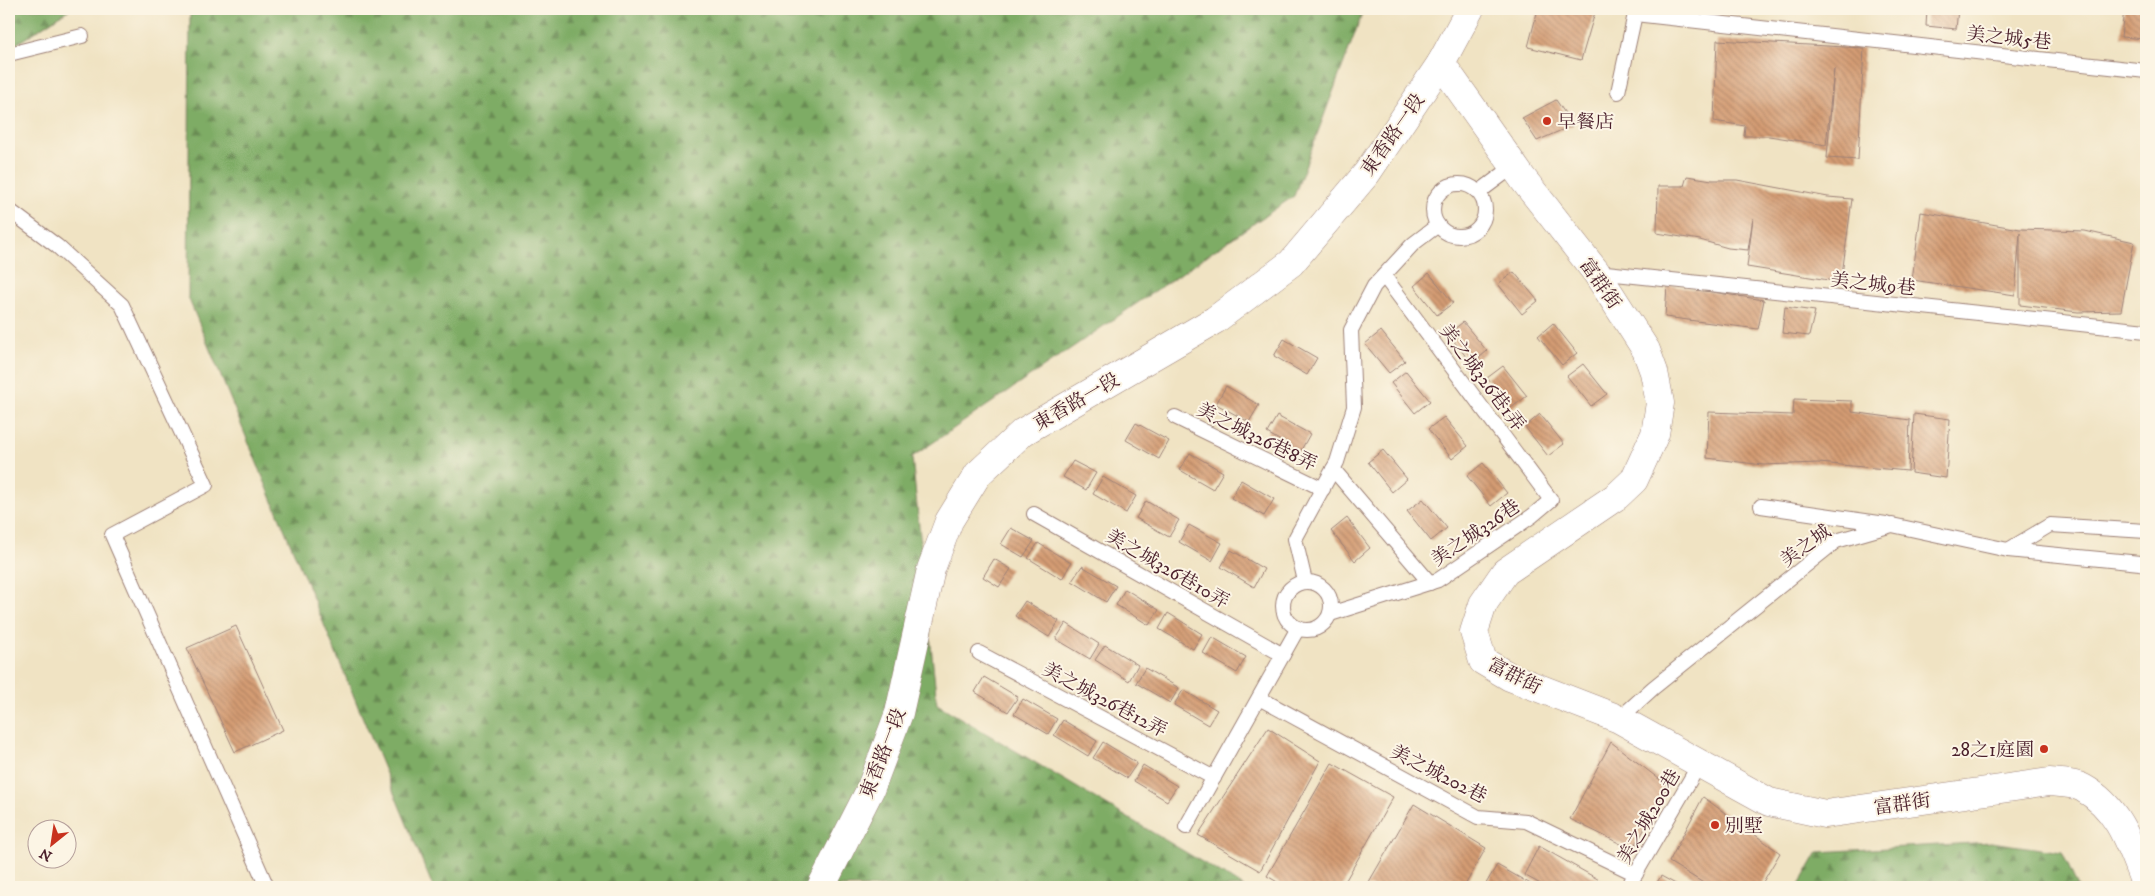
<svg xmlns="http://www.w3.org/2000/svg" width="2155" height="896" font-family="'IM FELL DW Pica','Noto Serif TC',serif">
<defs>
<pattern id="forest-firs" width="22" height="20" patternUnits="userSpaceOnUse" patternTransform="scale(1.25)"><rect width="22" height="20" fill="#7eac65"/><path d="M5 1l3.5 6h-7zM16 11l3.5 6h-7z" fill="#698b53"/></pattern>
<pattern id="building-back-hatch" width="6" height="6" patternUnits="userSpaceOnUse" patternTransform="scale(1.25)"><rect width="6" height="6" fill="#d49c73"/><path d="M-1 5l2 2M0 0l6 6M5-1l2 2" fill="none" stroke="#ae7f5f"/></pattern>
</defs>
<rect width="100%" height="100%" fill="#fcf5e5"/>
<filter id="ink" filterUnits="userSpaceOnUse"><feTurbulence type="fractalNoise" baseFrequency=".02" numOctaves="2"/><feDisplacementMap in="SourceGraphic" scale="10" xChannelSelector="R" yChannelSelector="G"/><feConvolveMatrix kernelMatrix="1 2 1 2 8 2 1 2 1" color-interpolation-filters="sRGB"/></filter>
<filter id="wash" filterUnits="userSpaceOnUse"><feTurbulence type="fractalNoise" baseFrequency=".0096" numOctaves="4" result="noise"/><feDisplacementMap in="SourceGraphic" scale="20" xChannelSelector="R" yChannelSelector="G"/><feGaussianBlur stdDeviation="1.12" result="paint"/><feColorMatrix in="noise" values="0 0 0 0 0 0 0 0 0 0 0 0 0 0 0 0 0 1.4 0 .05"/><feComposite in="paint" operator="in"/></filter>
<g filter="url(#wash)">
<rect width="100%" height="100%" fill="#f0e3c3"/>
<g fill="url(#forest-firs)" stroke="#646648">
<polygon points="9,9 70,9 9,49"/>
<polygon points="190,9 1364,9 1294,196 912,457 937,704 1244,887 433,887 188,297"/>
<polygon points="1991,842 2062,852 2078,887 1798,887 1818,852"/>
</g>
<g id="blocks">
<g fill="url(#building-back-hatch)">
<polygon points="1538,9 1596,9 1581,60 1528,47"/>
<polygon points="1927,9 1958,9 1956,29 1926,26"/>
<polygon points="2124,9 2146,9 2146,39 2121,37"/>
<polygon points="1717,40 1864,48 1858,160 1827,158 1834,69 1826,145 1769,136 1744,136 1745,126 1714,121"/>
<polygon points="1556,100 1573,125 1537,141 1522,118"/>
<polygon points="1687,176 1712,180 1737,180 1828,197 1852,199 1841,282 1747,267 1753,218 1748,250 1728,248 1700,240 1657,233 1658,186 1684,186"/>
<polygon points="1921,212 2020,229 2085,231 2134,242 2121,311 2078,312 2020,305 2020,233 2015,295 1912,280"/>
<polygon points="1514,272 1538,301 1522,314 1498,284"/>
<polygon points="1429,273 1453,303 1437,315 1414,286"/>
<polygon points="1667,285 1764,300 1758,329 1665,317"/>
<polygon points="1785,307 1815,311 1809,336 1782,333"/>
<polygon points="1463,322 1487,351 1472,364 1448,334"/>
<polygon points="1553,323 1577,353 1562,365 1538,336"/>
<polygon points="1381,331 1405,361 1389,373 1365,344"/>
<polygon points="1284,339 1317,358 1307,375 1274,356"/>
<polygon points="1583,364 1607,394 1591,406 1567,376"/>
<polygon points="1503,366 1527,396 1511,408 1487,378"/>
<polygon points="1406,371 1430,401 1415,413 1391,383"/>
<polygon points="1226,386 1259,405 1249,422 1216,404"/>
<polygon points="1794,399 1852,401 1852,412 1910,420 1908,471 1819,463 1763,465 1707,458 1709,412 1793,415"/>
<polygon points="1540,414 1564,444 1548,456 1525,427"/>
<polygon points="1914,414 1950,419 1946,478 1911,473"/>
<polygon points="1277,416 1310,434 1300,452 1267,433"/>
<polygon points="1444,417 1468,446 1452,459 1428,429"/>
<polygon points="1136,423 1169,441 1159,459 1126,440"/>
<polygon points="1383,450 1407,479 1392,492 1368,462"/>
<polygon points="1190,453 1223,472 1213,489 1180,470"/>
<polygon points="1073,461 1096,473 1086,490 1063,477"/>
<polygon points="1483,463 1507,493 1491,506 1467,476"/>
<polygon points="1103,477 1136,496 1126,513 1093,494"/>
<polygon points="1241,480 1274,499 1264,516 1231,498"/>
<polygon points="1423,499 1447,528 1431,541 1407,511"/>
<polygon points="1146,501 1179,520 1169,537 1136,518"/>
<polygon points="1347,518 1370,548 1355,561 1331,531"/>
<polygon points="1189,525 1222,543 1212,561 1179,542"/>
<polygon points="1011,528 1034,541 1023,557 1001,544"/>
<polygon points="1038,543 1071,563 1062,579 1028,558"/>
<polygon points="1231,550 1264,569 1254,587 1221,567"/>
<polygon points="994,559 1011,569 999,587 983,577"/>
<polygon points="1082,566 1116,586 1106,602 1072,581"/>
<polygon points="1125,589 1159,610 1149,625 1116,605"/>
<polygon points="1025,601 1059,621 1049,637 1015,616"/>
<polygon points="1168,613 1202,634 1193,649 1159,629"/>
<polygon points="1066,623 1099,644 1090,659 1056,639"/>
<polygon points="236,626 283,730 235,752 187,648"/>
<polygon points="1212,637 1246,657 1237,673 1203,653"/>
<polygon points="1105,645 1138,665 1129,681 1095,660"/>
<polygon points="1145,668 1179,688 1170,703 1136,683"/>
<polygon points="984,677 1018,697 1008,712 975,692"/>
<polygon points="1183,690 1217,710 1208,725 1174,705"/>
<polygon points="1023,699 1057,719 1048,734 1014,714"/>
<polygon points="1063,720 1097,741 1088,756 1054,735"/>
<polygon points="1268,728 1320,761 1260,871 1198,835"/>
<polygon points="1103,742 1137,763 1127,778 1093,758"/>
<polygon points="1611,742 1668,786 1633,850 1570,819"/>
<polygon points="1332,763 1393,797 1342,887 1286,887 1267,876"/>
<polygon points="1143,765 1177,786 1167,801 1134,781"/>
<polygon points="1703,797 1780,853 1760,887 1710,887 1669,862"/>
<polygon points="1414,804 1486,848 1464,887 1366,887"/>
<polygon points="1539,846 1610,886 1610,887 1546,887 1524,875"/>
<polygon points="1497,865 1536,887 1484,887"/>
<polygon points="1661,876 1681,887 1654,887"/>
</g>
</g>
</g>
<g filter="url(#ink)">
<use href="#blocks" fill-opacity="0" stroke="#9d8177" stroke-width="1"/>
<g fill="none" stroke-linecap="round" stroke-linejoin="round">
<g stroke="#9d8177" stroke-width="16">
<g id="service">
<polyline points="1636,9 1635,14 2146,71"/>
<polyline points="9,54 82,36"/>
<polyline points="1618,92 1635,14"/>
<circle cx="1459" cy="210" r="26"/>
<polyline points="1479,192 1514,166"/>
<polyline points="9,210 57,246 122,305 206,485 112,535 267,887"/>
<polyline points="1597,272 2146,331"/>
<polyline points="1175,417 1323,489"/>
<polyline points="1333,469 1430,583"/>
<polyline points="1761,506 1886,524"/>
<polyline points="1034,514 1283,655"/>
<polyline points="2008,550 2050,525 2146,531"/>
<polyline points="1305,581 1295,539 1337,462 1354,407 1351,330 1374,286 1413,244 1438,225"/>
<circle cx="1307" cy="606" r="24"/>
<polyline points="1330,614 1438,580 1532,516 1551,500 1384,276"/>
<polyline points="979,653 1214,778"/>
<polyline points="1259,698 1478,817 1526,821 1636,874"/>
<polyline points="1619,719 1653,688 1836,541 1892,525 2008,550 2140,563 2146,565"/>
<polyline points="1186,827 1298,628"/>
<polyline points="1628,887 1700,763"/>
</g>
</g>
<g stroke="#9d8177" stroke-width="29">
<path id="minor" d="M1441 63 1523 179 1596 272 1646 350 1654 372 1660 403 1655 434 1634 480 1617 496 1505 572 1483 604 1474 632 1483 661 1510 677 1619 719 1769 802 1825 814 2049 782C2059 783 2074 783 2083 788 2121 809 2131 849 2146 886"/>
</g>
<g stroke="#9d8177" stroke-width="29">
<polyline id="tertiary" points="821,887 870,790 899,713 931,569 949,521 978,474 1023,432 1215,320 1291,263 1367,173 1441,63 1470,9"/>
</g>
<use href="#service" stroke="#fff" stroke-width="14"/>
<use href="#minor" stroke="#fff" stroke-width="28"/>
<use href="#tertiary" stroke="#fff" stroke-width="28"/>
</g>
</g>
<g fill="#c8321e" stroke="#fcf5e5" stroke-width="2">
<circle cx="1547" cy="121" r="5"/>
<circle cx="2044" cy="749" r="5"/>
<circle cx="1715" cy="825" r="5"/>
</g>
<g text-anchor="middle" stroke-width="4" stroke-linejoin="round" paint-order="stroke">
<g font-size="19" fill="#4a1f2b" stroke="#fcf5e5">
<text transform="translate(2009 37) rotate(6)" y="7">美之城5巷</text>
<text transform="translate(1392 134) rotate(-55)" y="7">東香路一段</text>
<text transform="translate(1601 283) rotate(55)" y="7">富群街</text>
<text transform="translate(1873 283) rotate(6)" y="7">美之城9巷</text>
<text transform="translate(1483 377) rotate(53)" y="7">美之城326巷1弄</text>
<text transform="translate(1076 401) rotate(-30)" y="7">東香路一段</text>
<text transform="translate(1257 436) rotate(26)" y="7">美之城326巷8弄</text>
<text transform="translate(1475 532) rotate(-34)" y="7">美之城326巷</text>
<text transform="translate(1805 545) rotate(-36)" y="7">美之城</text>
<text transform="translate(1168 568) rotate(30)" y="7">美之城326巷10弄</text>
<text transform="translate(1515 675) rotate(27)" y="7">富群街</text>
<text transform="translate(1105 699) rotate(28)" y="7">美之城326巷12弄</text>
<text transform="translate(882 753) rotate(-69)" y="7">東香路一段</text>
<text transform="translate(1439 773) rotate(27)" y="7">美之城202巷</text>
<text transform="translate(1902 803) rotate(-8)" y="7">富群街</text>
<text transform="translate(1648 816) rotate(-60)" y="7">美之城200巷</text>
</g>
<g font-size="19" fill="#4a1f2b" stroke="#fcf5e5" text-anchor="start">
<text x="1557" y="128">早餐店</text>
<text x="2034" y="756" text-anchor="end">28之1庭園</text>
<text x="1725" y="832">別墅</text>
</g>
</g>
<rect width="2155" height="896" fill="none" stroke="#fcf5e5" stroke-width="30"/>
<g transform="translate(52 844) rotate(210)"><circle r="24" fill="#fcf5e5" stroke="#b59f9b"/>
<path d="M0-4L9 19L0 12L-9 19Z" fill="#c8321e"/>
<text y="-8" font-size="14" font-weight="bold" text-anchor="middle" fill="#4a1f2b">N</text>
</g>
</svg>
